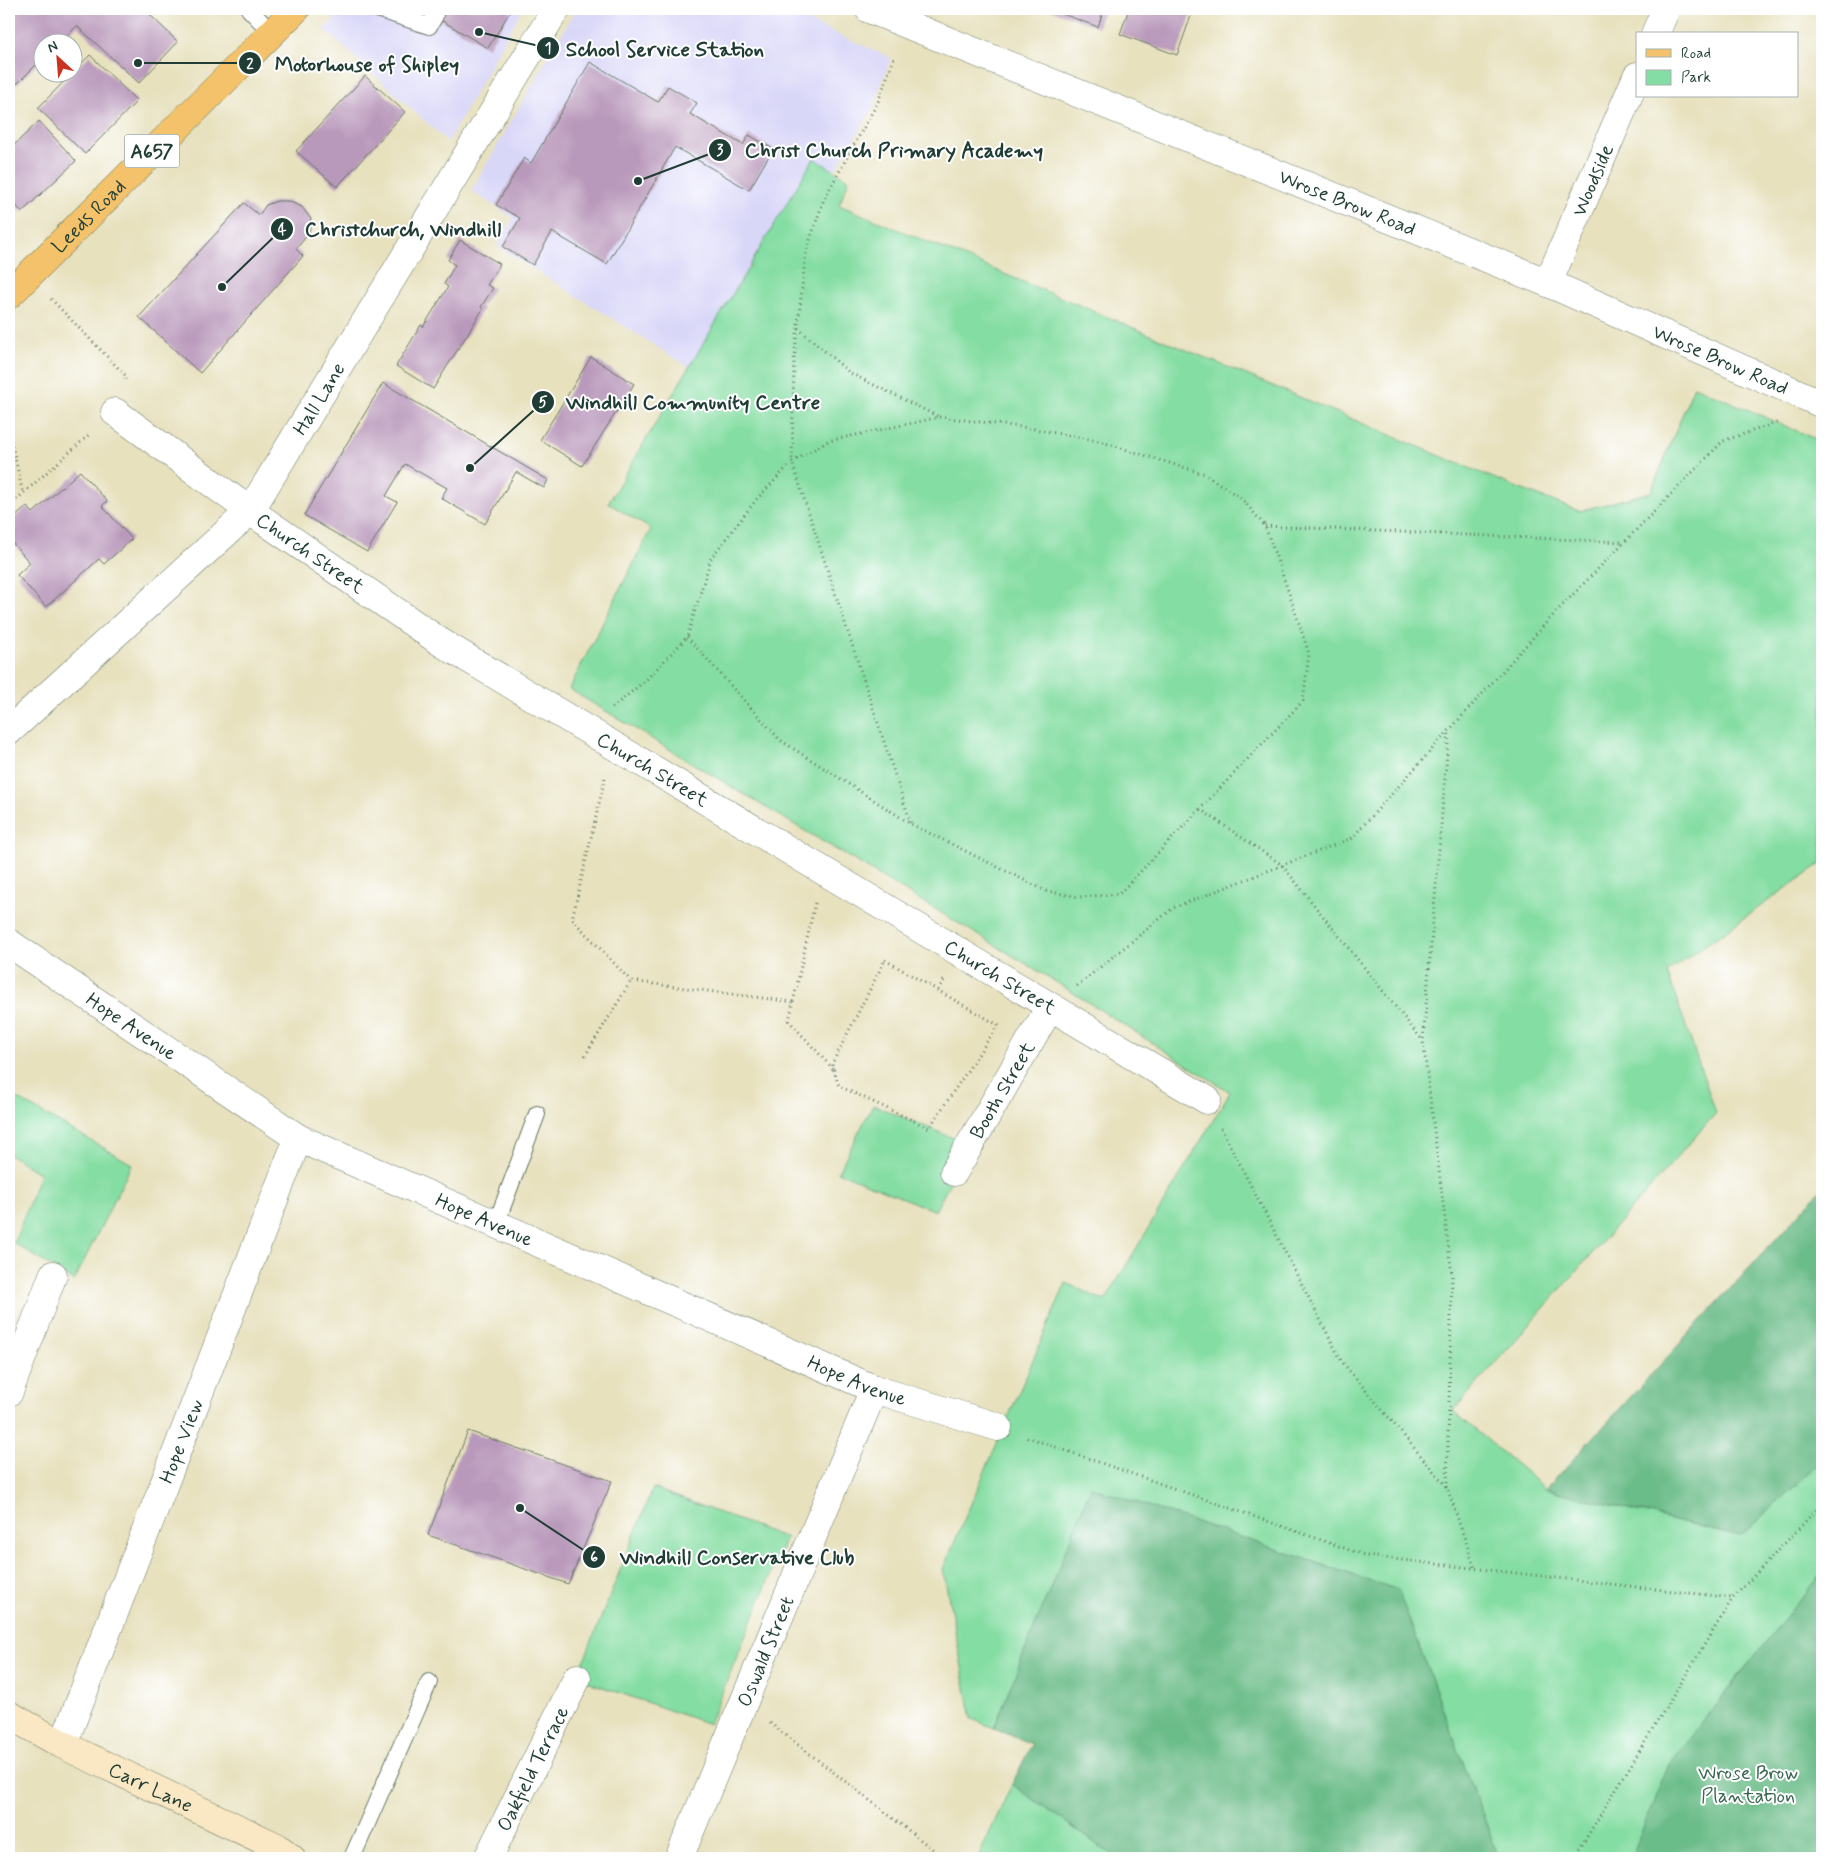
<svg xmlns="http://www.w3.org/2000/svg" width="1831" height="1867" font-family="Mynerve,sans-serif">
<rect width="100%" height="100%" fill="#fff"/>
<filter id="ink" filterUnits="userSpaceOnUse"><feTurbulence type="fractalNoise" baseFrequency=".02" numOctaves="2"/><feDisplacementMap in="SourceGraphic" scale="10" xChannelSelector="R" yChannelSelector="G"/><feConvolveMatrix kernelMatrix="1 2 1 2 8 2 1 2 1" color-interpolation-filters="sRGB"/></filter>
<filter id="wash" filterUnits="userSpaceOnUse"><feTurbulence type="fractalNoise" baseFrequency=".0096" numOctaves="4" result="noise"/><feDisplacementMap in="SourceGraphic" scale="20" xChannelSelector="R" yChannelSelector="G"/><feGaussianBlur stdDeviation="1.12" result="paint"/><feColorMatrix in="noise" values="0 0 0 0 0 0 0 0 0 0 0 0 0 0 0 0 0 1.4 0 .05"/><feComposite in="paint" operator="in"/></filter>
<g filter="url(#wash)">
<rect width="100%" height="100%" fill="#e7e1be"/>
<g fill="#d9d7f8">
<polygon points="346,9 522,9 448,142 324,29"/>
<polygon points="576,9 781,9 891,58 872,110 834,172 814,159 689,367 497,246 514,218 471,191"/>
</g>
<g fill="#84dda2" stroke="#528d6b">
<polygon points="814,158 849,180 839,205 1515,487 1579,511 1651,492 1694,386 1822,442 1822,863 1667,972 1716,1113 1453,1411 1546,1489 1740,1536 1822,1461 1822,1572 1670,1762 1631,1858 1499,1858 1398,1590 1091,1487 994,1728 972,1719 943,1569 1066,1283 1105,1301 1230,1092 1048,977 569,689 651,529 608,503"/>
<polygon points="9,1094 132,1164 74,1281 14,1243 40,1174 9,1154"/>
<polygon points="873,1105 970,1145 935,1211 838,1172"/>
<polygon points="653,1488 786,1538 709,1724 577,1678"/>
<polygon points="1012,1784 1116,1858 978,1858"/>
</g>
<g fill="#6bbc88" stroke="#457c5e">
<polygon points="1822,1189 1822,1461 1740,1536 1546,1489"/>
<polygon points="1091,1487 1398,1590 1499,1858 1116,1858 1012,1784 1032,1744 994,1728"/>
<polygon points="1822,1572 1822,1858 1631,1858 1670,1762"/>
</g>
<g id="blocks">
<g fill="#b999bb">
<polygon points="9,9 144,9 178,42 139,83 77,26 60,42 42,42 42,59 17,84 9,75"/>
<polygon points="422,9 509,9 511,10 488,48"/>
<polygon points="1049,9 1104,9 1098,27"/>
<polygon points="1129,9 1181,9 1192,13 1177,55 1120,34"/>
<polygon points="90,55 137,101 85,154 38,108"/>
<polygon points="590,62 658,102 668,86 697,103 690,114 743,145 749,135 773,149 749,190 675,147 607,264 552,232 533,265 503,247 520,218 496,205 524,158 531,163"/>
<polygon points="365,76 405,112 337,187 296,151"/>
<polygon points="39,121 76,161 22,212 9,198 9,150"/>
<polygon points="277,201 288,201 302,207 311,219 309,233 296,249 303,256 200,373 139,317 244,203 259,215 266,205"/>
<polygon points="460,240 500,264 487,285 493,288 481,307 483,309 433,389 396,366 421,325 423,327 448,287 444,284 455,265 448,260"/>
<polygon points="591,357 634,384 582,466 540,440"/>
<polygon points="383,383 548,480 544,488 516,472 485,524 441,498 447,488 405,464 386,496 397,502 367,552 304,515"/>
<polygon points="80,471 107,501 102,506 132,539 104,564 99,559 46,607 17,575 30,563 9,539 9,523 27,506 33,513"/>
<polygon points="468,1431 612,1481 568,1584 428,1535"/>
</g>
</g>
</g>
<g filter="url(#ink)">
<use href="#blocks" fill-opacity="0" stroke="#657664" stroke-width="1"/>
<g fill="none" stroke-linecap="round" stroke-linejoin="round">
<g stroke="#657664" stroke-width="18">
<g id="lane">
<polyline points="249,9 272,33"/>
<polyline points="377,9 429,26 435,16"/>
<polyline points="496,1224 537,1114"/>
<polyline points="352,1858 429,1682"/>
</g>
</g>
<g stroke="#657664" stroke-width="29">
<g id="street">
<path id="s1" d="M869 9 1548 283 1822 404"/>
<polyline points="1655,34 1666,9"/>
<path id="s2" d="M1548 283 1637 76"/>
<path id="s3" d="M115 412 250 511 442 643 1207 1100"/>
<path id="s4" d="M9 731 250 511 556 9"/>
<path id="s5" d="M9 943 298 1138 874 1389 998 1427"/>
<path id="s6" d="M954 1172 1050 1007"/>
<polyline points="9,1392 53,1275"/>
<path id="s7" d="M63 1745 298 1138"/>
<path id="s8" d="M488 1858 577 1678"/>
<path id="s9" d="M679 1858 874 1389"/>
</g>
</g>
<g stroke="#657664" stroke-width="29">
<g id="secondary">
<path id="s10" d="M9 1715 63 1745 277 1847 291 1858"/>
</g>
</g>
<g stroke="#657664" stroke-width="29">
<g id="primary">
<path id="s11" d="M9 295 296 9"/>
</g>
</g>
<g stroke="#657664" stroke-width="3" stroke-dasharray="1 4" stroke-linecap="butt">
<polyline points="51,299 126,376 124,382"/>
<polyline points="798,328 850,373 939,417"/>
<polyline points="9,431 23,494"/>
<polyline points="9,506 90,434"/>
<polyline points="1265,526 1624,542"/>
<polyline points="687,637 780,740 911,824 1046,891 1079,897 1119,894 1303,701 1309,654 1289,593 1265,526 1242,499 1205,474 1099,441 1029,428 940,417 828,441 792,462 911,824"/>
<polyline points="612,708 647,679 687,637 711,558 756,500 792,462 794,360 806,252 824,199 878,102 895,55"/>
<polyline points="605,778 572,919 631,981"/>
<polyline points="1200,809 1282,865 1423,1041"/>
<polyline points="815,903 789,1021 833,1069"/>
<polygon points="885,960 998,1025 929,1128 839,1086 832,1064"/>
<polyline points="1077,986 1173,908 1352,838 1556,612 1723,441 1779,422"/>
<polyline points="938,990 944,980"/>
<polyline points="585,1056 631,981 793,1002"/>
<polyline points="1221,1128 1342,1362 1447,1487 1475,1569"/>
<polyline points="1027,1437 1367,1556 1733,1598"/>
<polyline points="1447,1487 1452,1275 1423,1041 1449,730"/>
<polyline points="770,1723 944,1858"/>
<polyline points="1574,1858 1733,1598 1822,1504"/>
</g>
<use href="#lane" stroke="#fff" stroke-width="16"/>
<use href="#street" stroke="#fff" stroke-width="28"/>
<use href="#secondary" stroke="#fae7c3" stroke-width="28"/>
<use href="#primary" stroke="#f3c26a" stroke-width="28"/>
</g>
</g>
<g text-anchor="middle" stroke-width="4" stroke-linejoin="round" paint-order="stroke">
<rect fill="#fff" stroke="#627771" stroke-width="1" x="124.5" y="134.5" width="55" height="33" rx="4"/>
<g font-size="19" font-weight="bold" fill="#1f3d34">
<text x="152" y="158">A657</text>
</g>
<g font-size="20" fill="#1f3d34" stroke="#fff">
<text dy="7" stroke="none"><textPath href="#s2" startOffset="112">Woodside</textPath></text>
<text dy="7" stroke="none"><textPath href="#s1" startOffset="516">Wrose Brow Road</textPath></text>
<text dy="7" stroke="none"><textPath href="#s11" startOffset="112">Leeds Road</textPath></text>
<text dy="7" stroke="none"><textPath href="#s1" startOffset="921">Wrose Brow Road</textPath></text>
<text dy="7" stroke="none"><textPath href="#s4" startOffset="458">Hall Lane</textPath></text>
<text dy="7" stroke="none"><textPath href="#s3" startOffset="241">Church Street</textPath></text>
<text dy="7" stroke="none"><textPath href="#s3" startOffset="646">Church Street</textPath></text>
<text dy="7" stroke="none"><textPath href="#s3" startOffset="1051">Church Street</textPath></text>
<text dy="7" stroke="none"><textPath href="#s5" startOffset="148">Hope Avenue</textPath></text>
<text dy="7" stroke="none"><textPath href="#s6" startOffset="95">Booth Street</textPath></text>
<text dy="7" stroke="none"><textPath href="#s5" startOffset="552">Hope Avenue</textPath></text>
<text dy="7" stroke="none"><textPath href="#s5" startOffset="958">Hope Avenue</textPath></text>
<text dy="7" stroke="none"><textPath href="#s7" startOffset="326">Hope View</textPath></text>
<text dy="7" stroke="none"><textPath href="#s9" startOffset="224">Oswald Street</textPath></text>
<text dy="7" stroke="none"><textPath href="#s8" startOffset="100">Oakfield Terrace</textPath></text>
<text dy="7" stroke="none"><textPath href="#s10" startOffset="159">Carr Lane</textPath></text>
</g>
<g font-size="20" fill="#386550" stroke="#fff">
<text x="1748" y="1779">Wrose Brow<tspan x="1748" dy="23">Plantation</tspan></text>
</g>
</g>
<path fill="none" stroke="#1f3d34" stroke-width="2" d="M479 32L548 48M138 63L250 63M638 181L720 150M222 287L282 229M470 468L543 402M520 1508L594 1557"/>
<g fill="#1f3d34" stroke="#fff" stroke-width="2">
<circle cx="479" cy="32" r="5"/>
<circle cx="138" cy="63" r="5"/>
<circle cx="638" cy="181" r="5"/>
<circle cx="222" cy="287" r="5"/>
<circle cx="470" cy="468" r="5"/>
<circle cx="520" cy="1508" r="5"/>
<circle cx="548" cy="48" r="12"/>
<circle cx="250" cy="63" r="12"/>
<circle cx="720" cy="150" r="12"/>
<circle cx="282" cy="229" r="12"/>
<circle cx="543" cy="402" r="12"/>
<circle cx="594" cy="1557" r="12"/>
</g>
<g font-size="15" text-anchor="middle" font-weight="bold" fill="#fff">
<text x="548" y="53">1</text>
<text x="250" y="69">2</text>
<text x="720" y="155">3</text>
<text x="282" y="234">4</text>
<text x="543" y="407">5</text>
<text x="594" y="1562">6</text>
</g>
<g font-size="21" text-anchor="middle" font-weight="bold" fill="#1f3d34" stroke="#fff" stroke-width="4" stroke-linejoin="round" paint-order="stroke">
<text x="665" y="56">School Service Station</text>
<text x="367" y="71">Motorhouse of Shipley</text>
<text x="894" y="157">Christ Church Primary Academy</text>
<text x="403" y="236">Christchurch, Windhill</text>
<text x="693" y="409">Windhill Community Centre</text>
<text x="737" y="1564">Windhill Conservative Club</text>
</g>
<rect width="1831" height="1867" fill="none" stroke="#fff" stroke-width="30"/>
<rect x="1636" y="32" width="162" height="65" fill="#ffffff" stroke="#a5b1ae"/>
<rect x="1646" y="49" width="25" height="8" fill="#f3c26a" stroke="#a5b1ae"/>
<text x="1681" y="58" font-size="15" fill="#1f3d34">Road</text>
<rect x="1646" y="70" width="25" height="15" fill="#84dda2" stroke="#a5b1ae"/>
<text x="1681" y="82" font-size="15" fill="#1f3d34">Park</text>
<g transform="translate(58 58) rotate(334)"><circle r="24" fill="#ffffff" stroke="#a5b1ae"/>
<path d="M0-4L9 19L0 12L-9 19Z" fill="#c8321e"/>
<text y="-8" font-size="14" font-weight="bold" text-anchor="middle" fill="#1f3d34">N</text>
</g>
</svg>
